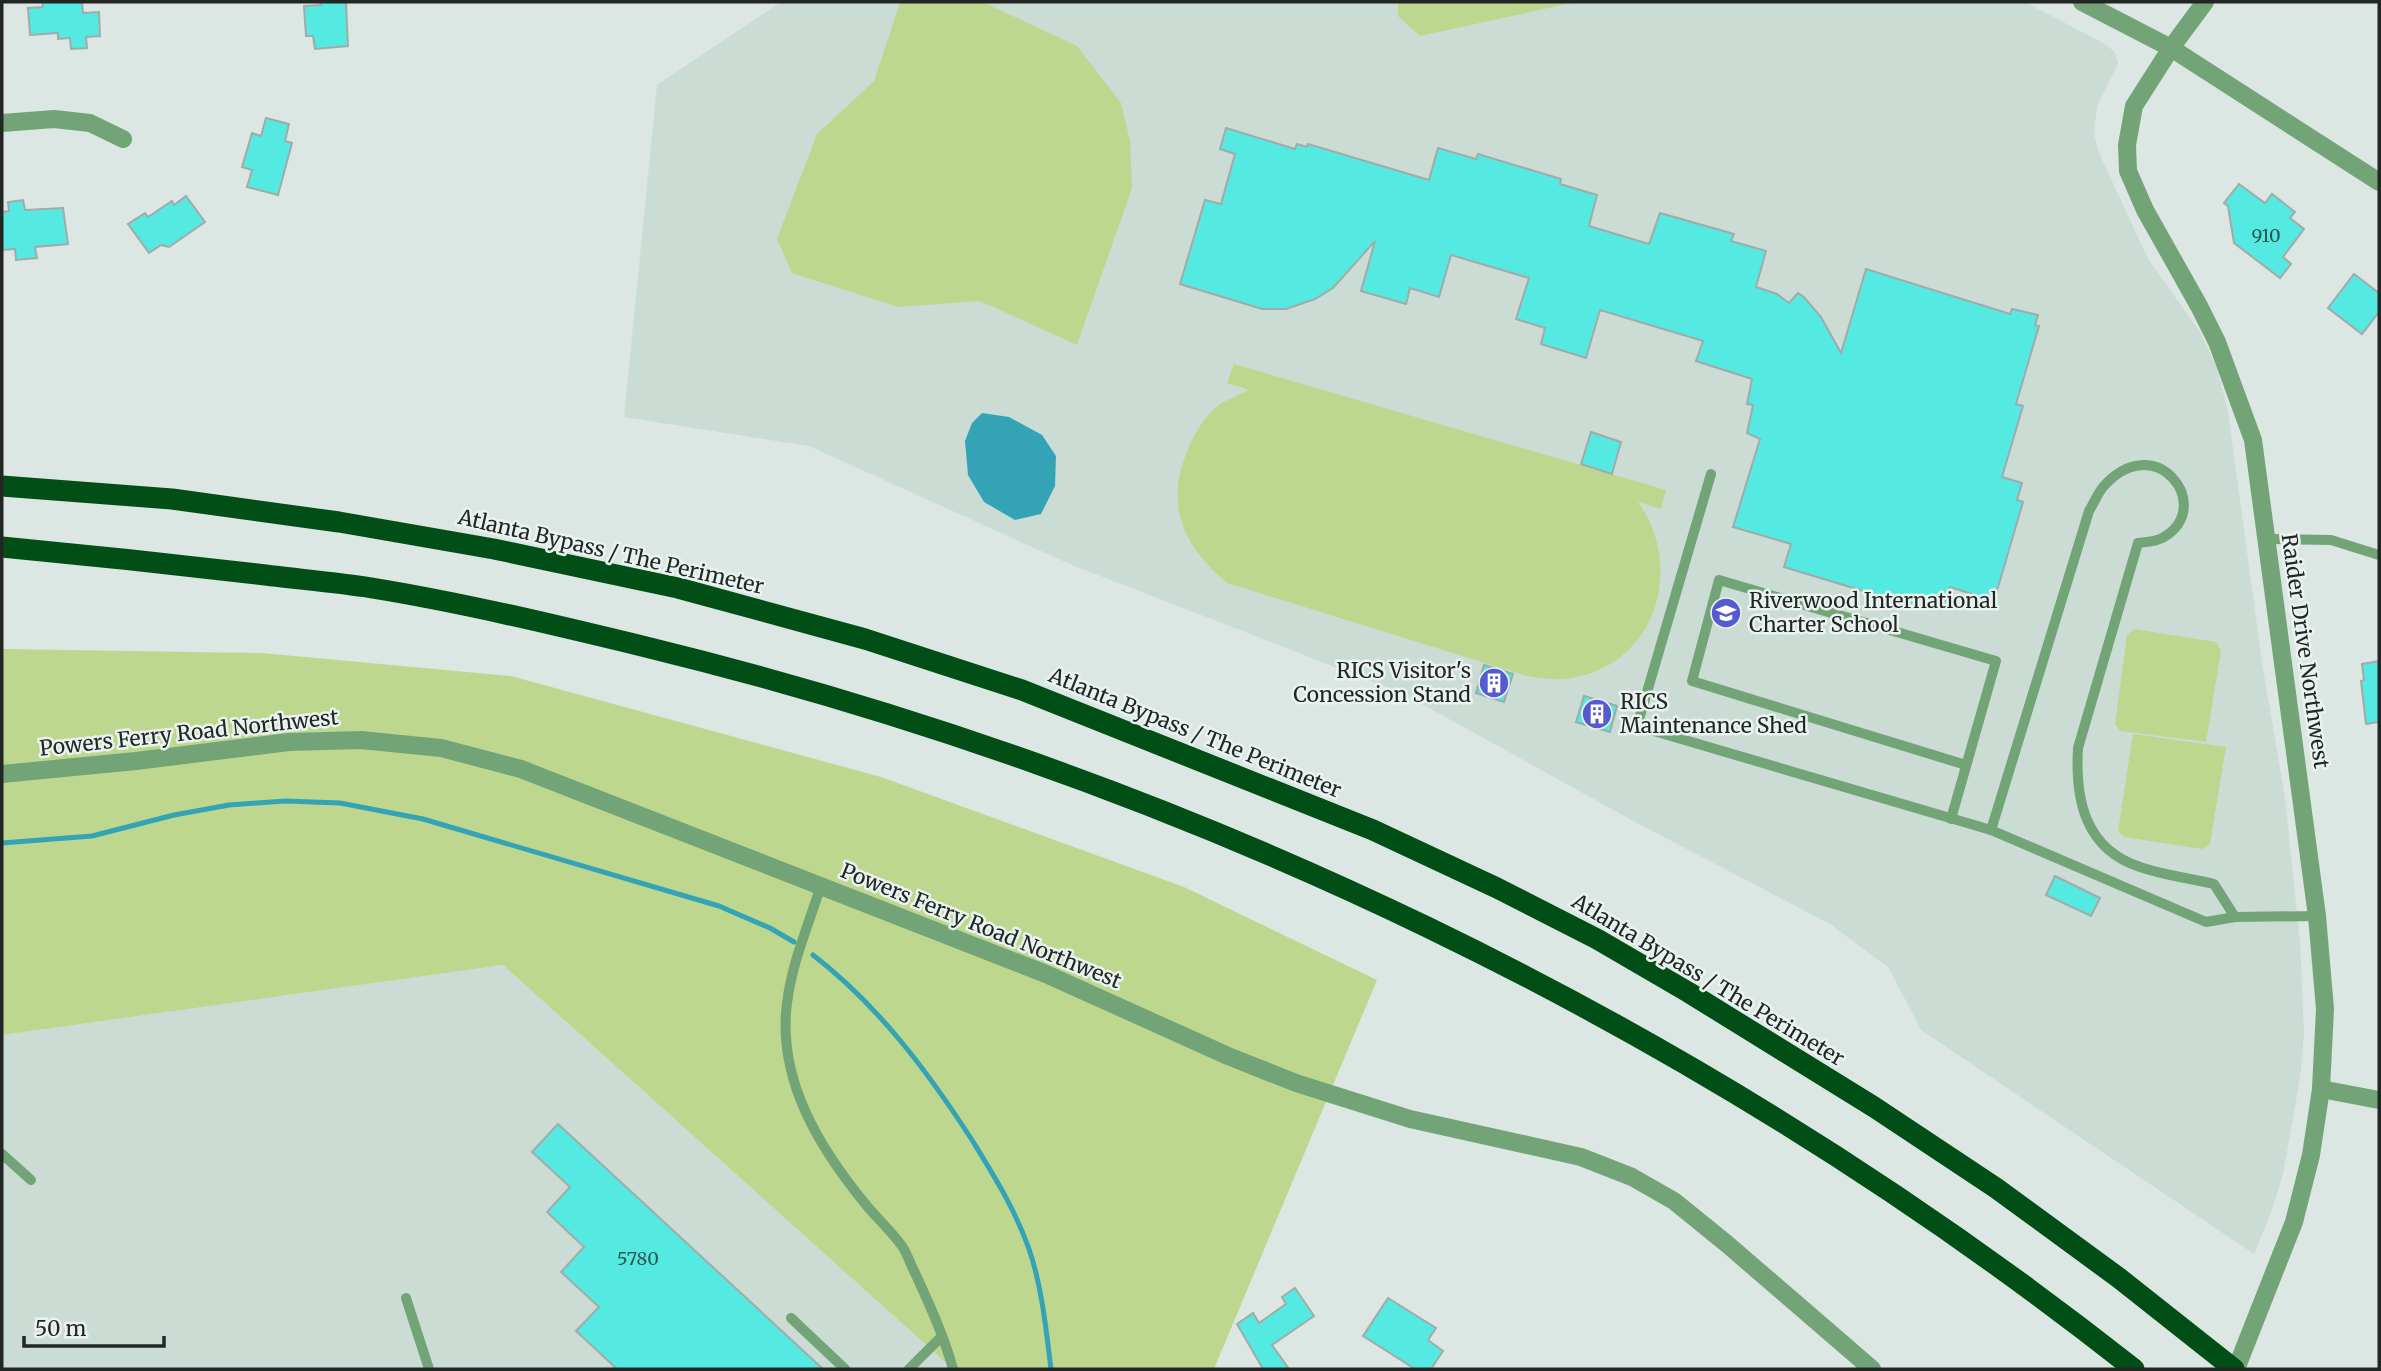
<svg xmlns="http://www.w3.org/2000/svg" width="2381" height="1371" font-family="Merriweather,serif">
<rect width="100%" height="100%" fill="#dce6e2"/>
<g fill="#cadcd4">
<polygon points="781,2 2025,2 2103,43 2115,52 2118,64 2097,106 2094,135 2100,155 2148,259 2200,332 2217,368 2228,412 2262,662 2285,798 2300,942 2304,1033 2300,1078 2283,1174 2272,1210 2254,1254 1921,1030 1889,968 1830,924 1639,824 1402,693 1072,565 809,446 624,417 657,85"/>
<polygon points="503,965 953,1369 2,1369 2,1035"/>
</g>
<g fill="#bdd88e">
<polygon points="900,2 983,2 1077,46 1121,103 1130,141 1132,188 1077,345 980,301 898,307 792,273 777,239 817,134 874,81"/>
<polygon points="1398,2 1576,2 1420,36 1398,16"/>
<path d="M1234 364 1666 490 1661 509 1638 502C1687 570 1653 670 1565 679 1552 680 1539 678 1527 676L1227 583C1185 548 1165 507 1186 454 1193 435 1203 418 1219 405 1228 399 1239 395 1249 390L1227 383Z"/>
<polygon points="2134,629 2216,642 2221,651 2206,742 2120,731 2115,724 2127,635"/>
<polygon points="2,649 262,653 511,676 881,777 1184,887 1377,980 1214,1369 953,1369 503,965 2,1035"/>
<polygon points="2133,734 2226,747 2210,844 2202,849 2124,837 2118,831"/>
</g>
<polygon fill="#34a3b6" points="982,413 1009,417 1042,435 1056,456 1055,486 1041,514 1015,520 984,502 968,475 965,441 972,423"/>
<g fill="none" stroke-linecap="round" stroke-linejoin="round">
<g stroke="#34a3b6" stroke-width="5">
<polyline points="2,843 92,836 174,815 229,805 285,801 340,803 423,819 719,906 770,928 794,942"/>
<path d="M813 955C878 1005 928 1072 972 1140 994 1176 1015 1209 1029 1249 1042 1287 1046 1329 1051 1369"/>
</g>
</g>
<g fill="#54e9e1" stroke="#a0abaa" stroke-width="2">
<polygon points="42,2 82,2 83,13 99,12 100,36 86,37 87,48 71,49 70,38 58,39 58,33 30,35 28,8 43,7"/>
<polygon points="320,2 346,2 348,46 315,49 313,36 306,36 304,6 321,5"/>
<polygon points="266,118 289,124 285,141 292,143 278,195 247,187 252,170 242,167 252,133 261,136"/>
<polygon points="1226,128 1295,149 1297,144 1307,147 1308,144 1429,180 1438,148 1476,159 1478,154 1561,179 1560,184 1597,195 1589,226 1649,244 1660,213 1734,234 1731,241 1766,251 1756,287 1777,294 1789,303 1798,293 1804,297 1821,317 1841,353 1866,269 2010,314 2012,309 2038,315 2035,325 2039,326 2016,404 2023,406 2002,477 2022,483 2017,500 2023,502 1994,601 1950,587 1944,605 1919,598 1916,607 1784,567 1791,544 1733,527 1760,439 1747,433 1753,405 1747,404 1752,379 1696,361 1703,341 1600,310 1586,358 1541,344 1545,328 1516,319 1529,278 1451,255 1439,297 1410,288 1406,304 1361,291 1375,241 1333,288 1315,299 1286,309 1262,309 1180,284 1205,200 1221,204 1235,154 1220,149"/>
<polygon points="2239,184 2265,203 2272,194 2295,212 2290,218 2304,229 2283,257 2291,264 2280,278 2234,243 2228,206 2224,203"/>
<polygon points="186,196 205,222 169,247 161,245 149,253 128,224 145,213 148,217 172,201 174,205"/>
<polygon points="23,200 25,210 63,208 68,244 35,247 37,258 16,260 15,249 2,250 2,212 9,211 8,202"/>
<polygon points="2354,274 2379,293 2379,312 2362,334 2328,308"/>
<polygon points="1591,432 1621,442 1612,474 1581,464"/>
<polygon points="2379,661 2379,722 2366,724 2361,681 2364,680 2362,664"/>
<polygon points="1484,665 1513,674 1504,702 1476,693"/>
<polygon points="1584,696 1617,706 1610,732 1576,722"/>
<polygon points="2055,876 2100,898 2091,916 2046,895"/>
<polygon points="558,1124 823,1369 617,1369 576,1331 599,1307 561,1272 584,1247 547,1212 570,1187 532,1152"/>
<polygon points="1295,1288 1314,1316 1272,1345 1289,1369 1263,1369 1237,1324 1253,1313 1259,1323 1286,1304 1282,1297"/>
<polygon points="1388,1298 1436,1328 1428,1340 1443,1351 1431,1369 1415,1369 1363,1336"/>
</g>
<g fill="none" stroke-linecap="round" stroke-linejoin="round">
<g stroke="#73a477" stroke-width="10">
<polyline points="1711,474 1637,726 1991,830"/>
<polyline points="2268,539 2331,540 2379,555"/>
<polyline points="1951,819 1996,661 1719,580 1692,681 1966,765"/>
<path d="M821 885C809 924 792 962 787 1003 777 1080 820 1149 867 1206 878 1219 892 1232 902 1246 908 1255 911 1266 916 1275 930 1306 944 1336 953 1369"/>
<path d="M2235 917 2214 884C2189 878 2163 875 2140 867 2085 849 2075 800 2078 748L2138 543C2147 542 2156 542 2164 537 2216 506 2155 427 2103 487 2098 493 2094 503 2089 511L1991 830 2206 922 2235 917 2317 916"/>
<polyline points="2,1154 31,1180"/>
<polyline points="406,1298 429,1369"/>
<polyline points="791,1318 845,1369"/>
<polyline points="909,1369 942,1336"/>
</g>
<g stroke="#73a477" stroke-width="18">
<polyline points="2171,48 2205,2"/>
<polyline points="2,123 54,119 90,123 123,139"/>
<polyline points="2321,1089 2379,1100"/>
</g>
<g stroke="#73a477" stroke-width="18">
<polyline points="2082,2 2171,48 2379,182"/>
<polyline points="2171,48 2134,106 2127,145 2128,171 2145,210 2199,306 2217,342 2253,440 2317,916 2325,1009 2321,1089 2311,1155 2294,1222 2236,1369"/>
<polyline points="2,774 136,761 289,742 361,740 441,748 521,769 1046,974 1228,1056 1296,1083 1410,1119 1581,1157 1632,1177 1674,1201 1727,1244 1872,1369"/>
</g>
<g stroke="#014f17" stroke-width="21">
<polyline points="2,486 172,499 339,522 494,549 678,588 865,639 1022,690 1373,830 1497,888 1597,939 1688,992 1874,1107 1996,1188 2119,1278 2234,1369"/>
<path d="M2 547C87 555 172 564 257 574 295 579 334 582 372 588 464 603 555 625 646 647 1187 779 1696 1023 2134 1369"/>
</g>
</g>
<defs>
<g id="school-disc" transform="scale(1.575)"><circle r="9.5" fill="#555ad1" stroke="#e9f3ef"/><path d="M0-5L7-2L0 1L-7-2ZM-4 1L0 2.5L4 1V4Q0 6-4 4Z" fill="#fff"/></g>
<g id="building-disc" transform="scale(1.575)"><circle r="9.5" fill="#555ad1" stroke="#e9f3ef"/><path d="M-4-6H4V6H1V3H-1V6H-4ZM-2.5-4.3h1.7v1.8h-1.7ZM.8-4.3h1.7v1.8H.8ZM-2.5-1h1.7V.8h-1.7ZM.8-1h1.7V.8H.8Z" fill="#fff"/></g>
</defs>
<g fill-rule="evenodd">
<use href="#school-disc" x="1726" y="613"/>
<use href="#building-disc" x="1494" y="683"/>
<use href="#building-disc" x="1597" y="714"/>
</g>
<g text-anchor="middle" stroke-width="5" stroke-linejoin="round" paint-order="stroke">
<g font-size="18" fill="#2e5753">
<text x="2266" y="242">910</text>
<text x="638" y="1265">5780</text>
</g>
<g font-size="21" fill="#222624" stroke="#e9f3ef">
<text transform="translate(611 552) rotate(13)" y="7">Atlanta Bypass / The Perimeter</text>
<text transform="translate(2305 651) rotate(82)" y="7">Raider Drive Northwest</text>
<text transform="translate(189 733) rotate(-6)" y="7">Powers Ferry Road Northwest</text>
<text transform="translate(1195 733) rotate(22)" y="7">Atlanta Bypass / The Perimeter</text>
<text transform="translate(981 926) rotate(22)" y="7">Powers Ferry Road Northwest</text>
<text transform="translate(1708 980) rotate(31)" y="7">Atlanta Bypass / The Perimeter</text>
</g>
<g font-size="21" fill="#222624" stroke="#e9f3ef" text-anchor="start">
<text x="1749" y="608">Riverwood International<tspan x="1749" dy="24">Charter School</tspan></text>
<text x="1471" y="678" text-anchor="end">RICS Visitor's<tspan x="1471" dy="24">Concession Stand</tspan></text>
<text x="1620" y="709">RICS<tspan x="1620" dy="24">Maintenance Shed</tspan></text>
</g>
</g>
<rect width="2381" height="1371" fill="none" stroke="#222624" stroke-width="7"/>
<path d="M24 1336v10h140v-10" fill="none" stroke="#222624" stroke-width="3.5"/>
<text x="35" y="1336" font-size="21" fill="#222624" stroke="#e9f3ef" stroke-width="5" paint-order="stroke">50 m</text>
</svg>
